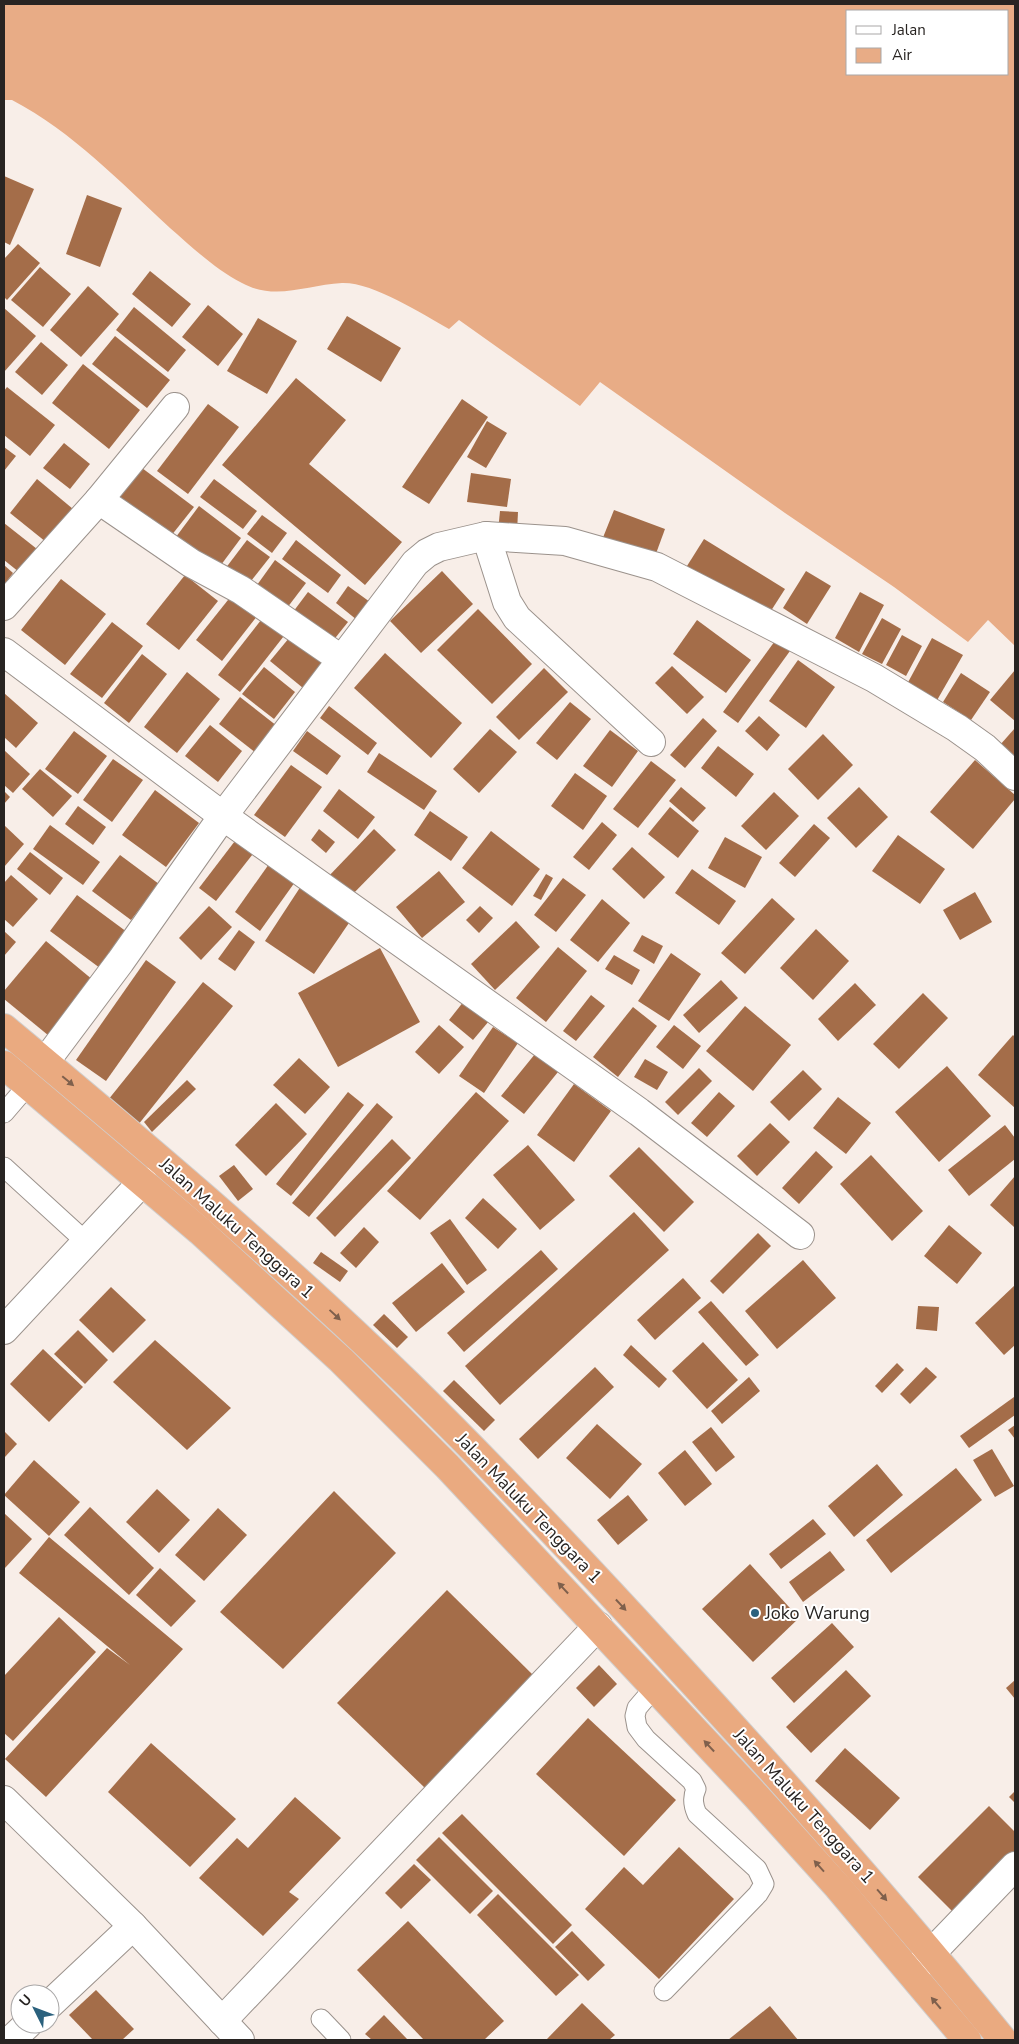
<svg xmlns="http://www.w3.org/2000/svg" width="1019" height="2044" font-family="'Nunito Sans',sans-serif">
<rect width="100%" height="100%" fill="#f8eee8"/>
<path fill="#e8ac86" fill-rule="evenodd" d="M4 4H1015V646L988 620 968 642 894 587 785 513 600 382 580 406 459 320 449 329C422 314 373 282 342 283 307 285 275 301 242 283 215 269 193 248 170 228 120 182 73 132 12 100H4ZM848 11H1008V74H848Z"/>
<g fill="#a46d49">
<polygon points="4,176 34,189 10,245 4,242"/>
<polygon points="87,195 122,208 100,267 66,254"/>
<polygon points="18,244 40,263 7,300 4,297 4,259"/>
<polygon points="40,267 71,294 43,327 11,300"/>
<polygon points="150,271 191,304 172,327 132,294"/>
<polygon points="88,286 119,314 81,357 50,330"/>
<polygon points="208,305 243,334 218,366 182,337"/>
<polygon points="134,307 186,350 168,372 116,330"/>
<polygon points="4,308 36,336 4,372"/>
<polygon points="347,316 401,348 381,382 327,349"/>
<polygon points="258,318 297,341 267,394 227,371"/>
<polygon points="115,336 170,380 147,408 92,364"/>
<polygon points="41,342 68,365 42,395 15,372"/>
<polygon points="83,364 140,410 109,449 52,403"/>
<polygon points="296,378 346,420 309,464 402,542 365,585 222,465"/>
<polygon points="7,387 55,425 30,456 4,435 4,391"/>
<polygon points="462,399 488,417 429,504 402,487"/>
<polygon points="208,404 239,427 188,494 157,471"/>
<polygon points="487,421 507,433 486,468 467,457"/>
<polygon points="64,443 90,464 70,489 43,468"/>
<polygon points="4,447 16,456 4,471"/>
<polygon points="142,468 194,507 167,541 116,502"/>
<polygon points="471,473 511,479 507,507 467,502"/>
<polygon points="37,479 73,509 46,542 10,513"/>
<polygon points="214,479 257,511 243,529 200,497"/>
<polygon points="199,506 241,538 215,573 173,541"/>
<polygon points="614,510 665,529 654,559 602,540"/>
<polygon points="500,511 518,512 517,532 498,531"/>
<polygon points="262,515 287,533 272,553 247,534"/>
<polygon points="4,523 37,549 19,572 4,560"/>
<polygon points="704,539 785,589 767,617 687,566"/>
<polygon points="247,540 270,557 247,586 225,569"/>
<polygon points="296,540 341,575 328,593 282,559"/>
<polygon points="275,560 306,583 287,608 257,585"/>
<polygon points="4,565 13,573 4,585"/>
<polygon points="442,571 473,604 421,653 390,621"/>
<polygon points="806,571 831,586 807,624 783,608"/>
<polygon points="185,575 218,601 179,650 146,624"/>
<polygon points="61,579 106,614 65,665 21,630"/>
<polygon points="348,586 370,602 357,620 336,603"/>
<polygon points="308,592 348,622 332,642 293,612"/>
<polygon points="860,592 884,605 859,652 835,638"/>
<polygon points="232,595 258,615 222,661 196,640"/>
<polygon points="478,609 532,664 492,704 437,650"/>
<polygon points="265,615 287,632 240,692 218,675"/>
<polygon points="882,618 901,629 882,664 862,654"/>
<polygon points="697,620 751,660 726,693 673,654"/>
<polygon points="112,622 143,646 102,698 70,674"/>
<polygon points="294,632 327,658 303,688 270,661"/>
<polygon points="780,634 795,644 738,723 723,712"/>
<polygon points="902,635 922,646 906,676 886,665"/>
<polygon points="932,638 963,655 936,702 906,686"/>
<polygon points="385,653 462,723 431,758 354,688"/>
<polygon points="142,654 167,674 129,723 104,703"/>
<polygon points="798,660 835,687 806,728 769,701"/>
<polygon points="672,666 704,697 687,714 655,683"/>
<polygon points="264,667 295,692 274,719 242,694"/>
<polygon points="544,668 568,692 519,740 496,717"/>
<polygon points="1015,670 1015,721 990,700"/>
<polygon points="187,672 220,699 177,753 144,727"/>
<polygon points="961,673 990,692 971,720 943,702"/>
<polygon points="4,693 38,723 16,748 4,737"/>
<polygon points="240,697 277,726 256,753 219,724"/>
<polygon points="570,702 591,719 557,760 536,743"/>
<polygon points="329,706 377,743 368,755 320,718"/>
<polygon points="759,716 780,735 767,751 745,731"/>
<polygon points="703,718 717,731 685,768 670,755"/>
<polygon points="210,725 242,751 218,782 185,756"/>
<polygon points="1015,728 1015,760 1000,745"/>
<polygon points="490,729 517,752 479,793 453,769"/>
<polygon points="610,730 638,751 612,787 583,766"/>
<polygon points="74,731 107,756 78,794 45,769"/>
<polygon points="307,731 341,756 327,775 293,751"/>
<polygon points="823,734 853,765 818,800 788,769"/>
<polygon points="718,746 754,774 736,797 701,768"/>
<polygon points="4,750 30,774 13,793 4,785"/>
<polygon points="379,753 437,791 424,810 367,772"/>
<polygon points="113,759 143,780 112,822 83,800"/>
<polygon points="975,760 1015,795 1015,799 973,849 930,812"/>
<polygon points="651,761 676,780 638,828 613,809"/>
<polygon points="291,765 322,787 285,837 254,815"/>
<polygon points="40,769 72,796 53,817 22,789"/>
<polygon points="575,773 607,796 583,830 551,806"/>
<polygon points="681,787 706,808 693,822 669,801"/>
<polygon points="859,787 888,817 856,848 827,818"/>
<polygon points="339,789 375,817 358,839 323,811"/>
<polygon points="155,790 199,823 166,867 122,835"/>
<polygon points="4,791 10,797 4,804"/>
<polygon points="774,792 799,816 766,850 741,826"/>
<polygon points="78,806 106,827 93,845 65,824"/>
<polygon points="670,807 699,831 678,858 648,834"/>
<polygon points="430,811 468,837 451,861 414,835"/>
<polygon points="602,822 617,835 589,870 573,857"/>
<polygon points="814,824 830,838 795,877 779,863"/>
<polygon points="4,825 24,844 4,867"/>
<polygon points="50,825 100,862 83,885 33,849"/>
<polygon points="319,829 335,842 326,853 311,840"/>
<polygon points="374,829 396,850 348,899 326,879"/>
<polygon points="491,831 540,869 512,906 462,868"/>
<polygon points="898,835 945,869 920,904 872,871"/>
<polygon points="238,837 256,850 216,901 199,888"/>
<polygon points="725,837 762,857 745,888 708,868"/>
<polygon points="632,847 665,877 644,899 612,869"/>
<polygon points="30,852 63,878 50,895 17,869"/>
<polygon points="120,855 159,884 131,920 92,891"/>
<polygon points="269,864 295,882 260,931 235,912"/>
<polygon points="692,869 736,901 719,925 675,893"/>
<polygon points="439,871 465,902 422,938 396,907"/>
<polygon points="546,874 553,878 541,900 533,896"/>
<polygon points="11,875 38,899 13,927 4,919 4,883"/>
<polygon points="563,878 586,895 556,932 534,915"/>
<polygon points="301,886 351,920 314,974 265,941"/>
<polygon points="975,892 992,922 960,940 943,910"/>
<polygon points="77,895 131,935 104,971 50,931"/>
<polygon points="772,898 795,919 745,974 721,953"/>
<polygon points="602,899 630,923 598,962 570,940"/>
<polygon points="209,906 232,927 201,960 179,938"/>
<polygon points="480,906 493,918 479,933 466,920"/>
<polygon points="516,921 540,947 495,990 471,964"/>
<polygon points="816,929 849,961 813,1000 780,968"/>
<polygon points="239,930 255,942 235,971 218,959"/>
<polygon points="4,931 16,942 4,956"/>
<polygon points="642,935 663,946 654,964 633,951"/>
<polygon points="46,941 99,985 54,1040 4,999 4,991"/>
<polygon points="558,947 587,971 546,1022 516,998"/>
<polygon points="380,948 420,1022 338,1067 298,993"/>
<polygon points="671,953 701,974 669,1021 638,1001"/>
<polygon points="614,955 640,970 632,985 605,969"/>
<polygon points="146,960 176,982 106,1081 76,1060"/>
<polygon points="721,980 738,998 699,1033 683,1015"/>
<polygon points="203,982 233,1006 138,1125 108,1100"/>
<polygon points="855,983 876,1005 838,1041 818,1019"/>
<polygon points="923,993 948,1018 899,1069 873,1044"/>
<polygon points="591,995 605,1006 576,1041 563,1031"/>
<polygon points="464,1001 489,1021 473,1040 449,1020"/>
<polygon points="745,1006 791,1045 753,1091 706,1051"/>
<polygon points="633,1007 657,1026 618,1077 593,1057"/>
<polygon points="439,1025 464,1047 439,1074 415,1052"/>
<polygon points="674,1025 701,1046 683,1069 656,1047"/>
<polygon points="493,1027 518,1043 484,1093 459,1076"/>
<polygon points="1013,1035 1015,1037 1015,1108 978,1075"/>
<polygon points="535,1054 558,1072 524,1114 501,1096"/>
<polygon points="299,1058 330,1087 305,1114 273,1085"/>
<polygon points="645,1059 668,1072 657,1090 634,1077"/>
<polygon points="947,1066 991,1116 939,1162 895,1112"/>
<polygon points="699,1068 712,1081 678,1115 665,1102"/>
<polygon points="803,1070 822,1089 789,1121 770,1102"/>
<polygon points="187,1080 196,1089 152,1132 144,1122"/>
<polygon points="574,1084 611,1111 574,1162 537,1135"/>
<polygon points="348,1092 364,1105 291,1196 276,1184"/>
<polygon points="476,1092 509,1121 420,1220 387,1191"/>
<polygon points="719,1092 735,1106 707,1137 691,1123"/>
<polygon points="838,1097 871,1123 846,1154 813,1128"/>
<polygon points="276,1103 307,1134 266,1176 235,1145"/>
<polygon points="377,1103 393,1117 309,1217 292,1203"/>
<polygon points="770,1123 790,1142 757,1176 737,1156"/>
<polygon points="1005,1125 1015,1138 1015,1159 969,1196 948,1170"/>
<polygon points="392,1139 411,1158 335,1237 316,1218"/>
<polygon points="528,1145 575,1200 540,1230 493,1175"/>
<polygon points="639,1147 694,1202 664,1232 609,1176"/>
<polygon points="816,1151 833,1167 799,1204 782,1188"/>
<polygon points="871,1155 923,1211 892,1241 840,1184"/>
<polygon points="234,1165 253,1189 238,1201 219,1176"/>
<polygon points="1015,1176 1015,1226 1014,1227 990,1205"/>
<polygon points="483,1198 517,1229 498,1249 465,1218"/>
<polygon points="634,1212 669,1250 500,1405 465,1366"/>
<polygon points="450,1219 487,1270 467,1285 430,1233"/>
<polygon points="949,1225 982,1253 957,1284 924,1256"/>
<polygon points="364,1227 379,1242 356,1268 340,1253"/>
<polygon points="758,1233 771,1246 723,1294 710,1281"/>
<polygon points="541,1250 558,1269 464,1352 447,1333"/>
<polygon points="321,1252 348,1271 340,1282 313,1263"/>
<polygon points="803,1260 836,1298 777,1349 745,1311"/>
<polygon points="442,1263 465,1292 416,1332 392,1303"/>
<polygon points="683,1278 701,1298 655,1340 637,1320"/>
<polygon points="1015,1285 1015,1345 1004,1355 975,1323"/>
<polygon points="111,1287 146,1320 113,1353 79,1320"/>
<polygon points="711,1301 759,1355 746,1366 698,1312"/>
<polygon points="918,1306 939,1307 937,1331 916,1329"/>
<polygon points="384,1314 408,1337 397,1348 373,1325"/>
<polygon points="78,1330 108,1360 85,1384 54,1354"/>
<polygon points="155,1340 231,1408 187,1450 113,1382"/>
<polygon points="703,1342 738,1380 707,1409 672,1371"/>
<polygon points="631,1345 667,1379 659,1388 623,1355"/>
<polygon points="43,1349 83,1387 49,1422 10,1384"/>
<polygon points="897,1363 904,1370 882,1393 875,1386"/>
<polygon points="595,1367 614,1387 538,1459 519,1439"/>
<polygon points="926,1367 937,1377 910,1404 900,1394"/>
<polygon points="749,1377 760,1391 722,1424 711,1411"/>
<polygon points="454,1380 495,1420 484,1431 443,1391"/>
<polygon points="1014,1397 1015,1399 1015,1415 969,1448 960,1436"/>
<polygon points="597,1424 642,1464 610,1499 566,1458"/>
<polygon points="1015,1425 1015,1439 1008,1430"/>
<polygon points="711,1427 735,1457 716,1472 692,1442"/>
<polygon points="4,1431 17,1444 4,1458"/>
<polygon points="992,1449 1014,1486 995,1497 973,1460"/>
<polygon points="685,1450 712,1484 685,1506 658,1473"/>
<polygon points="34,1460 80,1502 49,1536 4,1495"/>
<polygon points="877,1464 903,1495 854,1537 828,1506"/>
<polygon points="956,1468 982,1500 891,1573 866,1540"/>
<polygon points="157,1489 190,1520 159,1553 126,1522"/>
<polygon points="334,1491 396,1553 283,1669 220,1612"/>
<polygon points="628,1495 648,1520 618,1545 597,1520"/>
<polygon points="90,1507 154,1568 129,1595 64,1535"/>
<polygon points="218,1508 247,1535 204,1581 175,1555"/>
<polygon points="4,1513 32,1539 4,1569"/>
<polygon points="813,1519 826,1534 781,1569 769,1554"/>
<polygon points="49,1537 183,1649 46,1797 5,1759 107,1648 130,1665 19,1573"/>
<polygon points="830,1551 845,1570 803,1602 789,1582"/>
<polygon points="750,1564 799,1618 753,1662 702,1609"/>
<polygon points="160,1568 196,1601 171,1627 136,1595"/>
<polygon points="447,1590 534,1676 425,1788 337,1703"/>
<polygon points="59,1617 96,1652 13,1741 4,1733 4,1676"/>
<polygon points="832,1623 854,1647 794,1703 771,1678"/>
<polygon points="599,1665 617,1684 594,1707 576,1688"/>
<polygon points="846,1670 871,1696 811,1753 786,1727"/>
<polygon points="1015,1680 1015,1699 1006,1688"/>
<polygon points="588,1718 676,1800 624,1856 536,1774"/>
<polygon points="151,1743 236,1819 190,1867 108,1792"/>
<polygon points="845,1748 900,1798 870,1830 815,1781"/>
<polygon points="1015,1791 1015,1803 1009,1797"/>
<polygon points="295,1797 341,1838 289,1892 299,1899 263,1936 199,1878 237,1838 248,1848"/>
<polygon points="989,1806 1015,1832 1015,1857 957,1916 918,1877"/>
<polygon points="462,1814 572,1925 553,1944 442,1833"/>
<polygon points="439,1837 493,1891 470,1914 416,1860"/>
<polygon points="679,1847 734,1899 659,1979 585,1909 624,1867 643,1885"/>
<polygon points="414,1864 431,1880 401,1909 385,1893"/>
<polygon points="498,1894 579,1975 556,1996 477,1915"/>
<polygon points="408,1921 504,2021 484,2040 424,2040 357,1970"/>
<polygon points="572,1931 605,1965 588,1981 555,1947"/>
<polygon points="96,1990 134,2029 122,2040 93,2040 69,2015"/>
<polygon points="582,2003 615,2035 609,2040 546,2040"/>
<polygon points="770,2006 798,2040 728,2040"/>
<polygon points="384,2015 408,2040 372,2040 365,2034"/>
</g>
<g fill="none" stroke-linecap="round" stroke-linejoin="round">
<g stroke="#9b928c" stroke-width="21">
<g id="service">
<polyline points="4,1113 28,1085"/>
<polyline points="4,1167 86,1242"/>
<path d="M655 1687 637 1708 635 1716 637 1727 646 1739 692 1781 696 1789C692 1798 693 1805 697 1814L757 1869 764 1884 758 1894 664 1991"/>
<polyline points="321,2019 341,2040"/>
</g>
</g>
<g stroke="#9b928c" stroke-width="30">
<g id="minor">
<polyline points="99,500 191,563 241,590 341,659"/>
<polyline points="486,536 507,602 517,618 651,742"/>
<polyline points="4,606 99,500 175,407"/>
<polyline points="4,652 223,816 120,962 45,1062"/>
<polyline points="800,1235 639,1112 223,816 415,563 427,553 439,547 486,536 565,541 657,567 874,678 957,728 985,748 1015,776"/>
<polyline points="4,1330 143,1181"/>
<polyline points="4,1800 133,1926 240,2040"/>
<polyline points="914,1971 1015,1866"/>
<polyline points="50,2004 133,1926"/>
<polyline points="222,2021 598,1626"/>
<polyline points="11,2040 28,2024"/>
</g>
</g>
<g stroke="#d0cfce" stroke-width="30">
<g id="trunk">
<path d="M4 1028C141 1142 278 1258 407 1383 499 1473 587 1567 674 1662 787 1785 897 1910 1003 2040"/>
<polyline points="4,1065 200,1231 341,1360 448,1467 756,1796 838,1887 967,2040"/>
</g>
</g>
<use href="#service" stroke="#fff" stroke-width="19"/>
<use href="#minor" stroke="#fff" stroke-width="28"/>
<use href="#trunk" stroke="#eaaa80" stroke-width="28"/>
</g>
<defs><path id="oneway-solid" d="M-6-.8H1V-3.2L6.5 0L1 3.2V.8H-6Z" transform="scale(1.25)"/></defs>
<g fill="#7f604c">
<use href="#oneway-solid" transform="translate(68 1081) rotate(40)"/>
<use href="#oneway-solid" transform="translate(335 1315) rotate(43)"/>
<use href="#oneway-solid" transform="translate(563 1588) rotate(-133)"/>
<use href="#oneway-solid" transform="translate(621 1605) rotate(47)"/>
<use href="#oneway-solid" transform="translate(709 1746) rotate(-133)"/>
<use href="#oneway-solid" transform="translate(819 1866) rotate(-132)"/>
<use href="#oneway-solid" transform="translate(882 1895) rotate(49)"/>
<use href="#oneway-solid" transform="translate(936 2003) rotate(-130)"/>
</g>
<circle fill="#2b617d" stroke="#fff" stroke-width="2" cx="755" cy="1613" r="5"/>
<g text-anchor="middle" stroke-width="4" stroke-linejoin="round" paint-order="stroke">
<g font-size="18" fill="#282422" stroke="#fff">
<text transform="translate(237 1228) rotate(42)" y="6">Jalan Maluku Tenggara 1</text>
<text transform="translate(529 1508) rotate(46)" y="6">Jalan Maluku Tenggara 1</text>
<text transform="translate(804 1806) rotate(48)" y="6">Jalan Maluku Tenggara 1</text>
</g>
<g font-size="18" fill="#282422" stroke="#fff" text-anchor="start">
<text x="765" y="1619">Joko Warung</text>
</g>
</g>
<rect width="1019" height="2044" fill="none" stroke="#282422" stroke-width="10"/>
<rect x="846" y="10" width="162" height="65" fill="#ffffff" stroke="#a9a7a7"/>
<rect x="856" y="26" width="25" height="8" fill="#ffffff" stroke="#a9a7a7"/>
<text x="892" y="35" font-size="15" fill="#282422">Jalan</text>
<rect x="856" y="48" width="25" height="15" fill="#e8ac86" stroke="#a9a7a7"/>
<text x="892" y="60" font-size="15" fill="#282422">Air</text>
<g transform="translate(35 2009) rotate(312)"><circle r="24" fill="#ffffff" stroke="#a9a7a7"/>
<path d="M0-4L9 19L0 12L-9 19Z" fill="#2b617d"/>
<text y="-8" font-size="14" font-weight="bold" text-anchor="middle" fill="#282422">U</text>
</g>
</svg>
